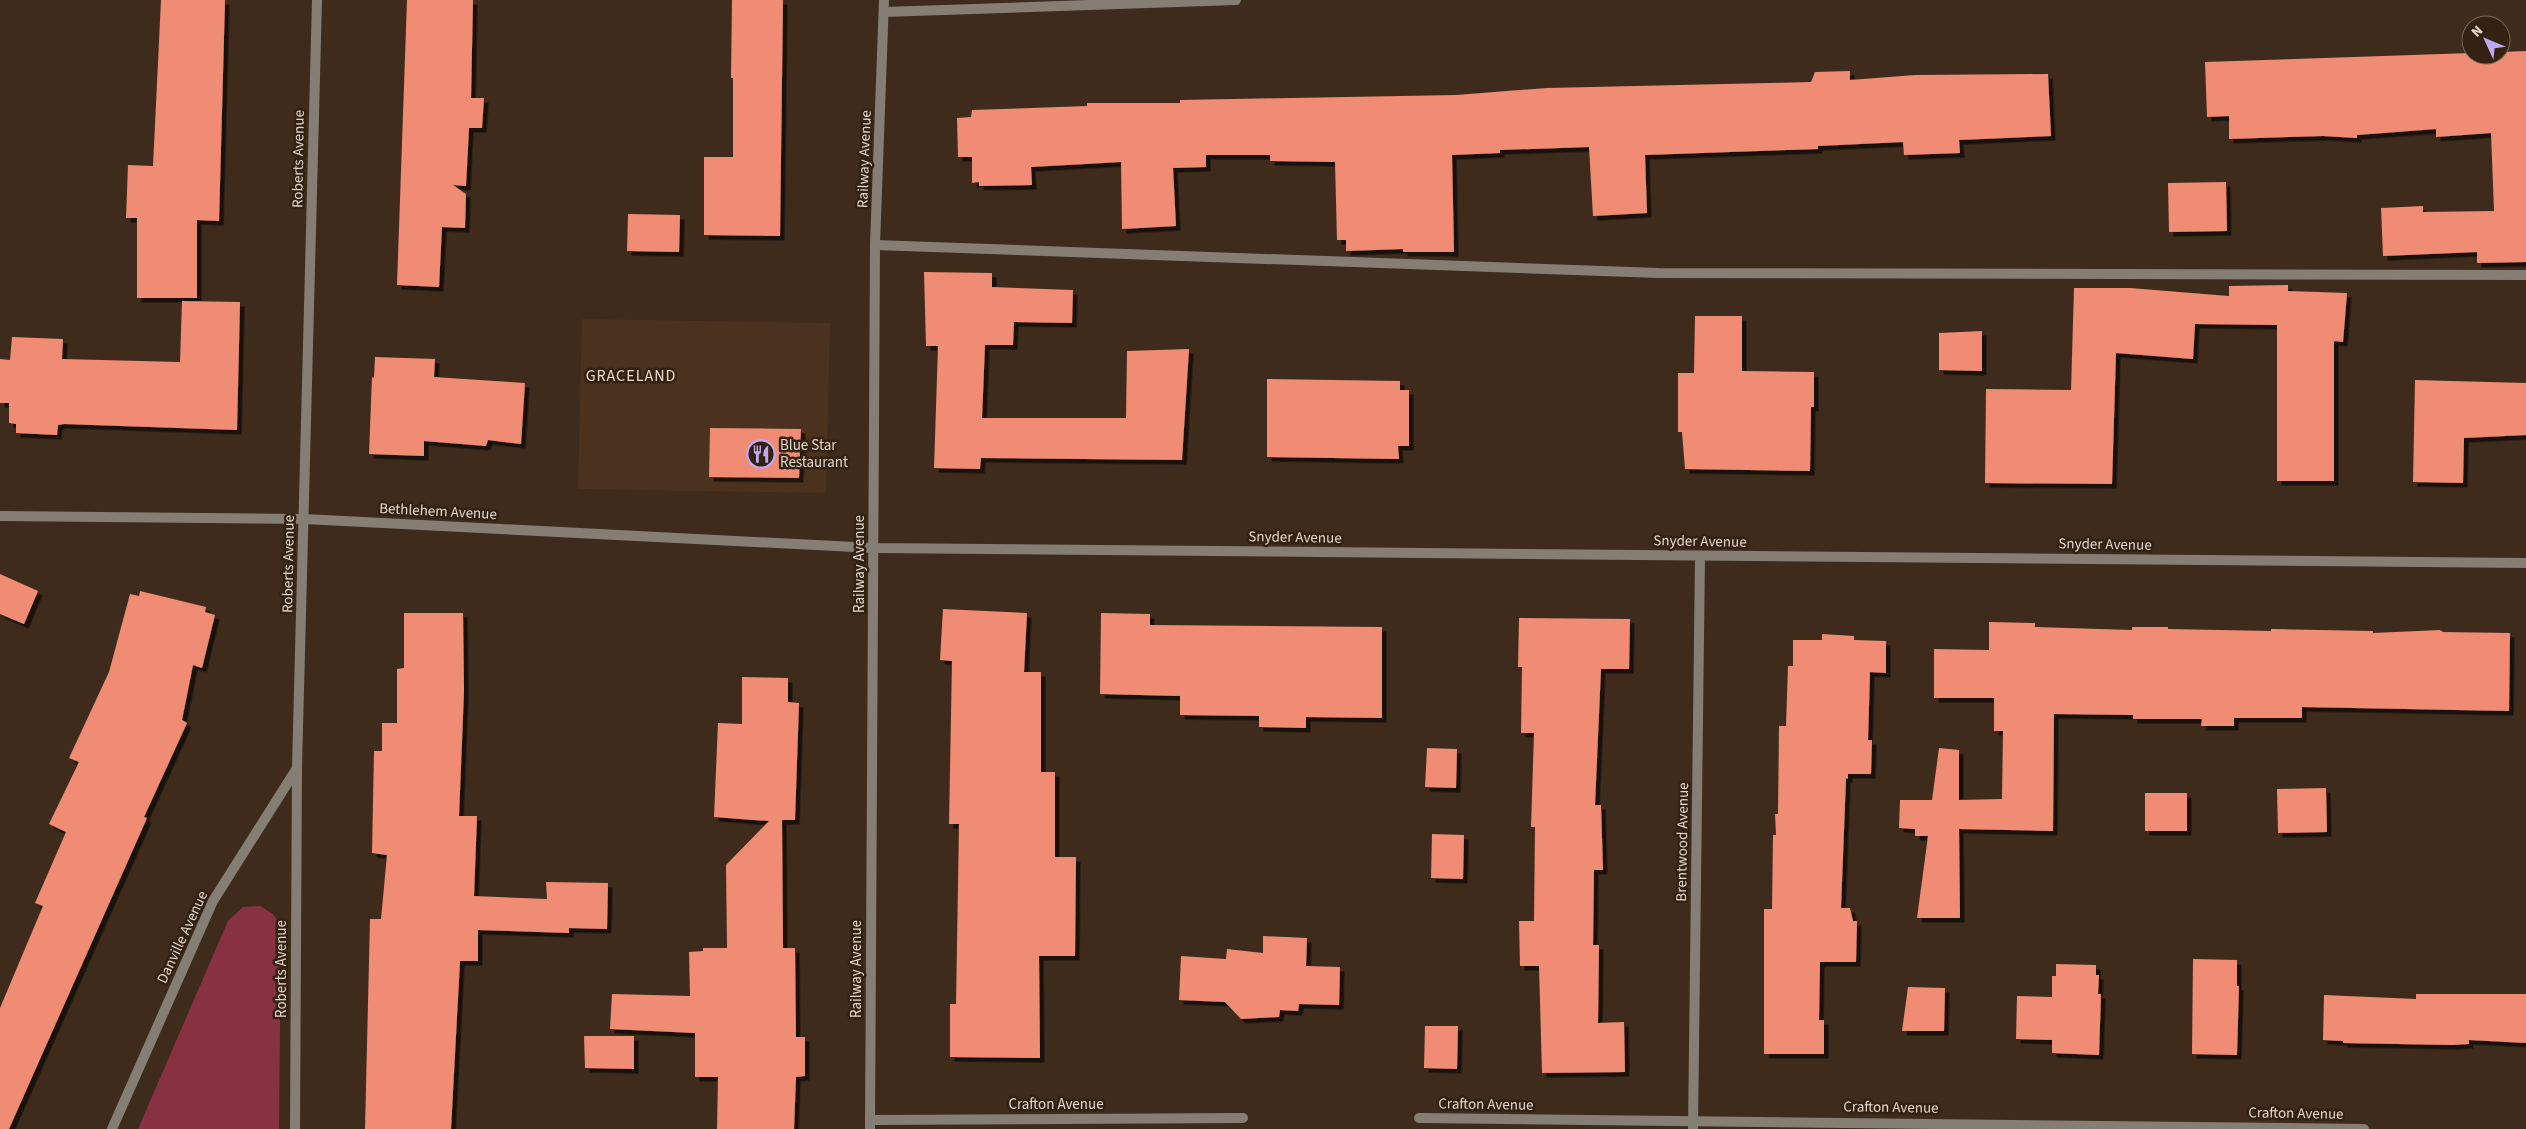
<svg xmlns="http://www.w3.org/2000/svg" width="2526" height="1129" font-family="'Source Sans 3',sans-serif">
<defs>
<filter id="shadow"><feDropShadow dx="4.5" dy="4.5" stdDeviation="0" flood-color="#0009"/></filter>
</defs>
<rect width="100%" height="100%" fill="#3e2b1b"/>
<polygon fill="#4b321f" points="582,319 830,323 826,493 578,489"/>
<polygon fill="#873143" points="260,906 273,914 281,926 279,1129 138,1129 228,921 243,907"/>
<g fill="#ef8c73" filter="url(#shadow)">
<polygon points="161,0 225,0 219,221 197,220 197,298 137,298 137,218 126,218 128,165 153,166"/>
<polygon points="407,0 473,0 471,98 484,98 482,128 469,128 466,186 453,185 466,194 465,228 442,227 439,287 397,285"/>
<polygon points="732,0 783,0 780,236 704,235 704,157 733,157 733,78 731,78"/>
<polygon points="2526,51 2526,262 2477,263 2477,252 2383,256 2381,208 2423,206 2423,212 2494,211 2491,133 2436,137 2436,129 2357,135 2357,138 2323,136 2229,139 2229,116 2207,117 2205,62 2471,53 2471,55 2501,55 2501,52"/>
<polygon points="1850,71 1850,80 1915,75 2048,74 2051,136 1959,140 1960,153 1904,155 1903,142 1818,146 1818,149 1645,155 1647,213 1593,216 1589,147 1500,150 1500,153 1452,155 1454,252 1403,252 1403,249 1346,251 1346,240 1337,240 1335,162 1270,161 1270,155 1206,155 1206,167 1173,168 1176,226 1122,229 1121,162 1031,167 1032,185 979,186 979,182 972,183 972,157 958,157 957,118 971,117 972,110 1087,106 1087,103 1180,103 1180,100 1456,95 1547,88 1811,82 1815,72"/>
<polygon points="2226,182 2227,231 2169,232 2168,183"/>
<polygon points="628,214 680,215 679,252 627,251"/>
<polygon points="924,272 992,273 992,287 1073,290 1072,323 1014,322 1013,345 985,345 982,418 1126,418 1127,351 1189,349 1182,460 981,458 980,469 934,468 938,346 926,346"/>
<polygon points="2288,285 2288,291 2347,293 2343,342 2334,341 2334,481 2277,481 2277,325 2195,324 2193,359 2116,353 2112,484 1985,483 1986,389 2071,390 2074,288 2130,288 2229,296 2229,286"/>
<polygon points="182,301 240,302 237,430 64,424 58,425 57,435 16,433 16,424 9,423 9,403 0,403 0,359 10,360 12,337 63,339 62,359 180,362"/>
<polygon points="1695,316 1742,316 1742,371 1814,372 1814,407 1811,407 1810,471 1685,469 1682,432 1678,432 1678,373 1694,373"/>
<polygon points="1982,331 1982,371 1939,370 1939,333"/>
<polygon points="375,357 435,359 434,377 525,383 521,444 488,440 486,446 424,441 424,456 369,454 372,377 374,378"/>
<polygon points="1267,379 1400,381 1400,390 1409,390 1409,446 1398,446 1399,459 1267,457"/>
<polygon points="2415,380 2526,383 2526,435 2464,438 2463,483 2413,482"/>
<polygon points="710,428 801,429 799,478 709,477"/>
<polygon points="0,574 38,591 24,624 0,614"/>
<polygon points="140,591 206,607 205,612 215,615 202,668 193,665 182,720 187,723 144,817 147,818 9,1129 0,1129 0,1008 43,906 35,903 66,832 49,824 79,762 69,758 109,672 130,594 139,596"/>
<polygon points="943,609 1027,613 1024,672 1041,672 1041,772 1055,772 1055,857 1076,857 1075,956 1039,956 1040,1058 950,1057 950,1004 956,1004 959,824 949,824 952,661 940,660"/>
<polygon points="404,613 463,613 464,691 459,816 477,816 474,896 547,899 546,882 608,883 607,929 569,928 569,933 478,930 478,961 460,961 451,1129 365,1129 370,919 381,919 387,855 372,853 374,751 382,751 382,723 397,723 397,669 404,668"/>
<polygon points="1101,613 1150,614 1150,625 1382,627 1382,718 1306,717 1306,728 1259,727 1259,716 1180,715 1180,696 1100,694"/>
<polygon points="1519,618 1630,619 1629,669 1601,669 1595,805 1601,805 1603,870 1594,870 1593,945 1599,945 1598,1023 1624,1022 1625,1072 1542,1073 1539,966 1520,966 1519,921 1534,921 1535,827 1531,827 1534,733 1521,733 1522,667 1518,667"/>
<polygon points="1989,622 2035,623 2035,627 2132,630 2132,627 2168,627 2168,629 2271,631 2271,629 2373,631 2373,633 2440,630 2443,632 2510,633 2509,711 2302,707 2302,718 2234,718 2234,726 2201,726 2202,719 2133,719 2133,715 2054,714 2053,831 1959,829 1960,918 1917,918 1928,836 1915,836 1915,829 1899,828 1900,800 1932,800 1939,748 1959,750 1959,800 2002,799 2003,731 1994,731 1994,698 1934,698 1934,649 1989,650"/>
<polygon points="1822,634 1854,636 1854,640 1886,641 1886,673 1870,672 1868,740 1872,740 1871,774 1848,774 1848,779 1846,778 1841,908 1850,908 1853,921 1857,921 1856,962 1820,962 1819,1020 1824,1020 1824,1054 1764,1054 1764,909 1772,909 1773,835 1776,835 1775,814 1778,814 1779,726 1786,726 1788,666 1793,666 1793,640 1822,640"/>
<polygon points="742,677 788,678 788,702 799,703 795,820 782,820 783,948 795,948 796,1037 805,1037 805,1076 796,1077 794,1129 717,1129 718,1077 695,1077 695,1033 610,1029 612,994 690,996 689,952 703,951 703,948 727,948 726,865 769,821 714,817 718,723 742,724"/>
<polygon points="1427,748 1457,749 1456,788 1425,787"/>
<polygon points="2326,788 2327,832 2278,833 2277,789"/>
<rect x="2145" y="793" width="42" height="38"/>
<polygon points="1432,834 1464,835 1463,879 1431,878"/>
<polygon points="1263,936 1307,938 1306,966 1340,967 1339,1005 1299,1004 1298,1011 1280,1010 1279,1017 1241,1019 1225,1002 1179,1000 1181,956 1226,959 1227,949 1263,953"/>
<polygon points="2193,959 2237,960 2237,986 2239,986 2237,1055 2192,1054"/>
<polygon points="2056,964 2096,965 2096,975 2099,975 2098,994 2101,994 2099,1055 2052,1053 2052,1040 2016,1039 2017,996 2052,997 2052,976 2056,976"/>
<polygon points="1908,987 1945,988 1944,1031 1902,1031"/>
<polygon points="2416,994 2526,994 2526,1043 2469,1040 2469,1044 2452,1045 2343,1043 2343,1041 2323,1040 2324,995 2416,999"/>
<polygon points="1425,1026 1458,1026 1457,1069 1424,1068"/>
<polygon points="584,1036 634,1036 634,1069 585,1068"/>
</g>
<g fill="none" stroke-linecap="round" stroke-linejoin="round">
<polyline stroke="#847e74" stroke-width="10" points="875,245 1659,273 2526,275"/>
<g stroke="#847e74" stroke-width="10">
<polyline points="884,12 1236,0"/>
<polyline points="0,516 304,519 874,548 2526,563"/>
<polyline points="1419,1118 2364,1129"/>
<polyline points="870,1120 1243,1118"/>
<polyline points="1693,1128 1700,556"/>
<polyline points="112,1129 213,901 297,768"/>
<polyline points="295,1129 297,767 317,0"/>
<polyline points="870,1129 875,245 884,0"/>
</g>
</g>
<defs>
<g id="restaurant-ring" transform="scale(1.4375)"><circle r="9.5" fill="#332112" stroke="#bfa9f4" stroke-width="1.5"/><path d="M-5-6h1v4h1v-4h1v4h1v-4h1v5L-1.5 .5V6h-2V.5L-5-1ZM5-6V6H3V1.5H1.5Q1.5-4 5-6Z" fill="#bfa9f4"/></g>
</defs>
<g fill-rule="evenodd">
<use href="#restaurant-ring" x="761" y="454"/>
</g>
<g text-anchor="middle" stroke-width="5" stroke-linejoin="round" paint-order="stroke">
<g font-size="15" fill="#e3d6cd" stroke="#332112">
<text transform="translate(298 159) rotate(-89)" y="5">Roberts Avenue</text>
<text transform="translate(864 159) rotate(-88)" y="5">Railway Avenue</text>
<text transform="translate(438 511) rotate(3)" y="5">Bethlehem Avenue</text>
<text transform="translate(1295 537) rotate(1)" y="5">Snyder Avenue</text>
<text transform="translate(1700 541) rotate(1)" y="5">Snyder Avenue</text>
<text transform="translate(2105 544) rotate(1)" y="5">Snyder Avenue</text>
<text transform="translate(288 564) rotate(-89)" y="5">Roberts Avenue</text>
<text transform="translate(859 564) rotate(-90)" y="5">Railway Avenue</text>
<text transform="translate(1682 842) rotate(-89)" y="5">Brentwood Avenue</text>
<text transform="translate(182 937) rotate(-65)" y="5">Danville Avenue</text>
<text transform="translate(281 969) rotate(-90)" y="5">Roberts Avenue</text>
<text transform="translate(856 969) rotate(-90)" y="5">Railway Avenue</text>
<text x="1056" y="1109">Crafton Avenue</text>
<text transform="translate(1486 1104) rotate(1)" y="5">Crafton Avenue</text>
<text transform="translate(1891 1107) rotate(1)" y="5">Crafton Avenue</text>
<text transform="translate(2296 1113) rotate(1)" y="5">Crafton Avenue</text>
</g>
<g font-size="15" fill="#e3d6cd" stroke="#332112" text-anchor="start">
<text x="780" y="450">Blue Star<tspan x="780" dy="17">Restaurant</tspan></text>
</g>
<g font-size="16" letter-spacing="1" fill="#f3d9c6" stroke="#332112">
<text x="631" y="381">GRACELAND</text>
</g>
</g>
<g transform="translate(2486 40) rotate(314)"><circle r="24" fill="#332112" stroke="#79695d"/>
<path d="M0-4L9 19L0 12L-9 19Z" fill="#bfa9f4"/>
<text y="-8" font-size="14" font-weight="bold" text-anchor="middle" fill="#e3d6cd">N</text>
</g>
</svg>
